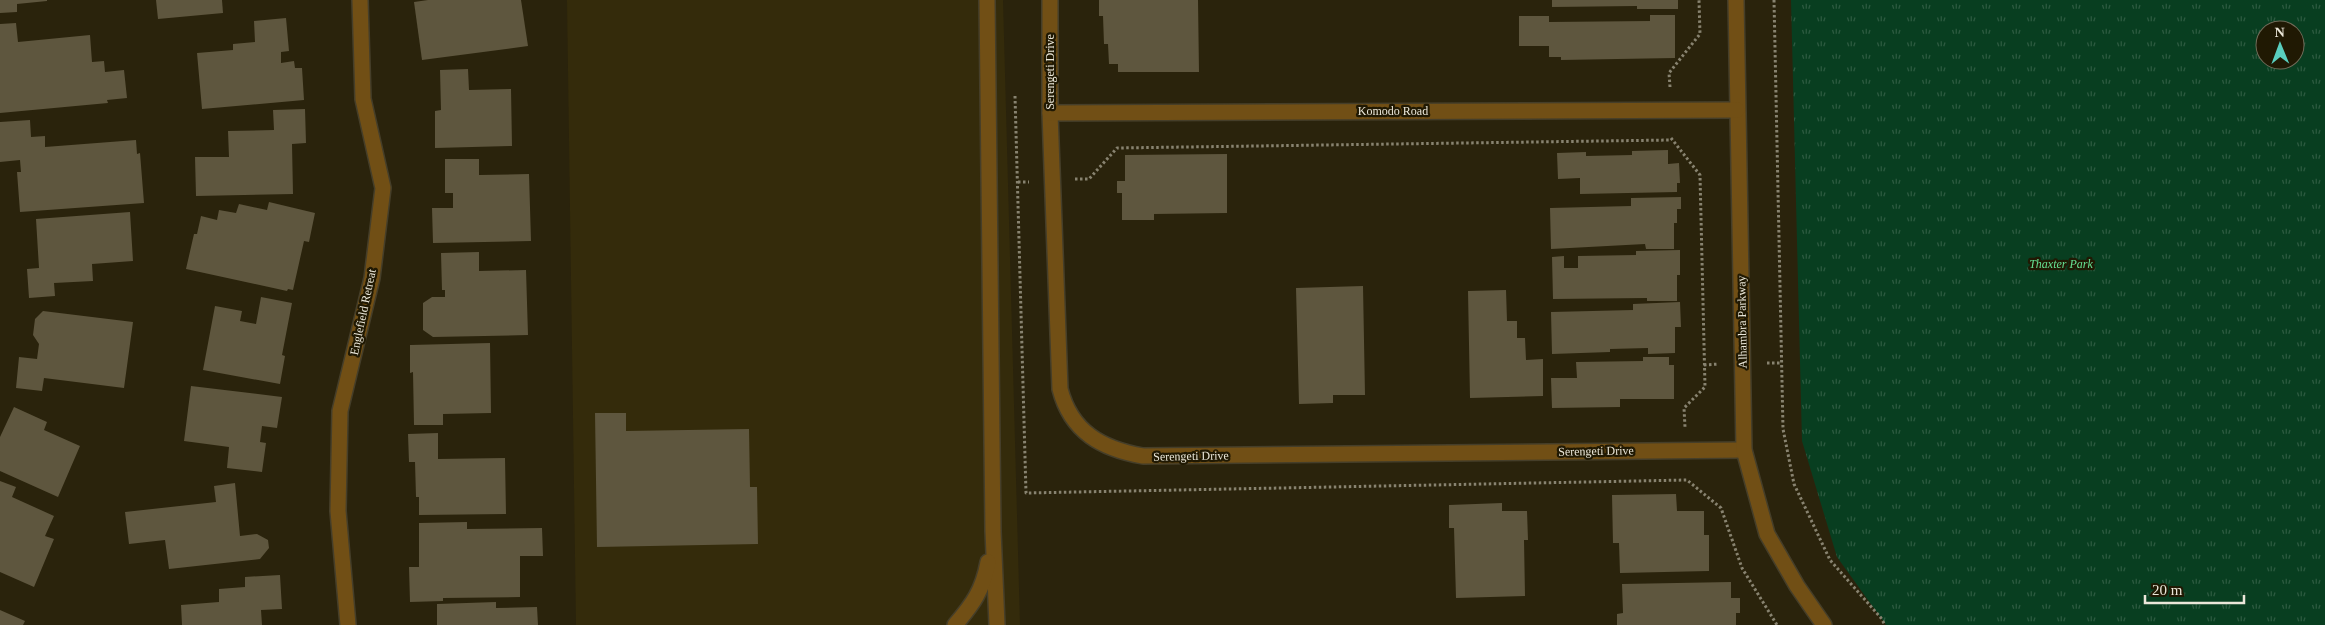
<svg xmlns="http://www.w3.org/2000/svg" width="2325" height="625" font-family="'Times New Roman',serif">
<defs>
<pattern id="park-tufts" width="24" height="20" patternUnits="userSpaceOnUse" patternTransform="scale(1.25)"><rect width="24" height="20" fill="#083e20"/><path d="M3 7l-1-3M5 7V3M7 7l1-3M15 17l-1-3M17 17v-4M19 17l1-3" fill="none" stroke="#2c5a40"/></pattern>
</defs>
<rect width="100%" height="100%" fill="#2a230c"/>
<polygon fill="#342b0b" points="567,0 1003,0 1020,625 576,625"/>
<path fill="url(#park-tufts)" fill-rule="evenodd" d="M1791 0H2325V625H1886L1837 557 1802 441ZM2265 30H2295V60H2265Z"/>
<g fill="#5e563e">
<polygon points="0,0 47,0 47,1 17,4 17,12 0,13"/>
<polygon points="156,0 222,0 223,13 158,19"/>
<polygon points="428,0 521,0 528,46 422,60 414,2"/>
<polygon points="1099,0 1198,0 1199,72 1118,72 1118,64 1109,64 1108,44 1104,44 1103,16 1099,16"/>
<polygon points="1552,0 1678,0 1678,9 1637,9 1637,6 1552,7"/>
<polygon points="1650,15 1675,15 1675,58 1561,60 1561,57 1549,57 1549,46 1519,46 1519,16 1549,16 1549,22 1650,21"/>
<polygon points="286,18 289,51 281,52 281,63 294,61 295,68 302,68 304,100 202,109 197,53 233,50 233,44 255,42 254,21"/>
<polygon points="16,23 18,42 90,35 92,62 104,61 105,72 124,70 127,98 107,100 108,103 0,113 0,24"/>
<polygon points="468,69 469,90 511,89 512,146 435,148 435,111 441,110 440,70"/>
<polygon points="305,109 306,143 292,144 293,194 196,196 195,157 229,157 228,131 274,130 273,110"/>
<polygon points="30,120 31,137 45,136 45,147 136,140 137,154 140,153 144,203 20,212 17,172 21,172 20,160 0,162 0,122"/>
<polygon points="1668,150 1668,164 1679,163 1680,183 1677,183 1677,192 1580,194 1580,178 1558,179 1557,153 1586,152 1586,156 1632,155 1632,151"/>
<polygon points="1227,154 1227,213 1154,214 1154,220 1122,220 1122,193 1117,193 1117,181 1125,181 1125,155"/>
<polygon points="445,159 479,159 479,175 529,174 531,241 433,243 432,208 453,208 453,193 445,193"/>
<polygon points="1681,197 1681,209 1677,209 1677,223 1674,223 1674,249 1646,249 1645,244 1551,249 1550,208 1631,206 1631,198"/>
<polygon points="269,202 315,213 309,242 304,241 293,290 288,289 287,291 186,269 194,234 197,234 201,216 217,220 219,210 236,213 239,204 267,210"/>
<polygon points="130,212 133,261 92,264 93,281 54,283 55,296 29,298 27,269 39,268 36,219"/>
<polygon points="1680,250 1680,275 1677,275 1677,301 1647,301 1647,298 1553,299 1552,257 1564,256 1564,268 1578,268 1578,256 1636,255 1636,251"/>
<polygon points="479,252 479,271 526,270 528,335 433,337 423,330 423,303 432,297 445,297 445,290 442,290 441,253"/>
<polygon points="1363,286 1365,395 1333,395 1333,403 1299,404 1296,288"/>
<polygon points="1506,290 1507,321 1517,321 1517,338 1525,338 1526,360 1543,359 1543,396 1470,398 1468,291"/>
<polygon points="261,297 292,303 282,355 285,356 280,384 203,370 215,306 242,311 240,321 256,324"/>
<polygon points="1680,302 1681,327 1675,327 1675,353 1648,354 1648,348 1610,349 1610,352 1552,354 1551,312 1633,310 1633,304"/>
<polygon points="43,311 133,322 124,388 44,378 42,391 16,388 19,357 37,359 39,344 33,335 35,319"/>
<polygon points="490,343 491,413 443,414 443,425 414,425 413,372 410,373 410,345"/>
<polygon points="1643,357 1669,357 1669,365 1674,365 1674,399 1620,399 1620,407 1552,408 1551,378 1577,378 1576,362 1643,361"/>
<polygon points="191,386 282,397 277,428 262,426 260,442 266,443 262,472 227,468 229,447 184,441"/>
<polygon points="14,407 47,422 44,430 80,446 58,497 0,471 0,437"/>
<polygon points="595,413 626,413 626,431 749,429 750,487 757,487 758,544 597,547"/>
<polygon points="438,433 438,459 505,458 506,514 419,515 419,497 416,497 415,462 409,462 408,434"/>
<polygon points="0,481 16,487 12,497 54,516 45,536 54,539 34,587 0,572"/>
<polygon points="235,483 240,536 257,534 268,540 269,548 260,559 169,569 165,540 129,544 125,512 216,502 214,486"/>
<polygon points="1676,494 1677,511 1704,511 1704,535 1709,535 1709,571 1620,573 1619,543 1613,543 1612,495"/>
<polygon points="1502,503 1502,511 1527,511 1528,540 1524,540 1525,596 1456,598 1454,528 1449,528 1449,505"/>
<polygon points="467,522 467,529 542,528 543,556 520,556 520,597 443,598 443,601 410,602 409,567 419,567 419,523"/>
<polygon points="280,575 282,609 261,610 262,625 182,625 181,605 219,602 219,589 245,587 245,577"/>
<polygon points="1731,582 1731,598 1740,598 1740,613 1736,613 1736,625 1617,625 1617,614 1623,613 1622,584"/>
<polygon points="496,602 496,608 537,607 538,625 437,625 437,604"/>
<polygon points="0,610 25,621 23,625 0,625"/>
</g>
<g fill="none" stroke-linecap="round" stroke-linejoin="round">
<g stroke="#453e29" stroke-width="18">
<g id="minor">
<polyline points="987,0 993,531 997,625"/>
<path d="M1050 0V113L1060 389C1071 432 1102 449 1143 456L1744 450"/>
<polyline points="1736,0 1744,450 1767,534 1797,586 1824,625"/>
<polyline points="1050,113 1737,110"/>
<polyline points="348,625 338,511 340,411 372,278 383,188 363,99 360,0"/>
<path d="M955 625C973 604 983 590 988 562"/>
</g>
</g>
<g stroke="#888370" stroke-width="3" stroke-dasharray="2.5 2.5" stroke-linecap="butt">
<polyline points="1774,0 1783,429 1794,484 1830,560 1881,618 1885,625"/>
<polyline points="1670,87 1669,73 1700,34 1699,0"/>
<polyline points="1015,96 1026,493 1687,480 1721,508 1742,568 1777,625"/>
<polyline points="1671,138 1700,175 1705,387 1684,408 1685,427"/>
<polyline points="1075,179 1089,179 1117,148 1671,140"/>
<polyline points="1018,182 1029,182"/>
<polyline points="1767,363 1781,363"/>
<polyline points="1704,365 1719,364"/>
</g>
<use href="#minor" stroke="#714f15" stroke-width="15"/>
</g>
<g text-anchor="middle" stroke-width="4.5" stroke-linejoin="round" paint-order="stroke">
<g font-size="12" fill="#ebe7d9" stroke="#201903">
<text transform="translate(1050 72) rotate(-90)" y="4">Serengeti Drive</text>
<text x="1393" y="115">Komodo Road</text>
<text transform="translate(363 312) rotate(-78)" y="4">Englefield Retreat</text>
<text transform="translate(1742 322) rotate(-91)" y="4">Alhambra Parkway</text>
<text transform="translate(1596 451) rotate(-1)" y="4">Serengeti Drive</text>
<text transform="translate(1191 456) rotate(-1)" y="4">Serengeti Drive</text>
</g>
<g font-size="12" font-style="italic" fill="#65e193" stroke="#201903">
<text x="2061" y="268">Thaxter Park</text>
</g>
</g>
<g transform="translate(2280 45) rotate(359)"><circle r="24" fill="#201903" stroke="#716b59"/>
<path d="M0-4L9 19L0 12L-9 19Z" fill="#59cebe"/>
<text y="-8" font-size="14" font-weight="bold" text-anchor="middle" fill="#ebe7d9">N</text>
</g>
<path d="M2145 595v8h99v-8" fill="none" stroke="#ebe7d9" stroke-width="2.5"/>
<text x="2152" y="595" font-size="15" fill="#ebe7d9" stroke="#201903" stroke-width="4" paint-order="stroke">20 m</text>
</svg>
